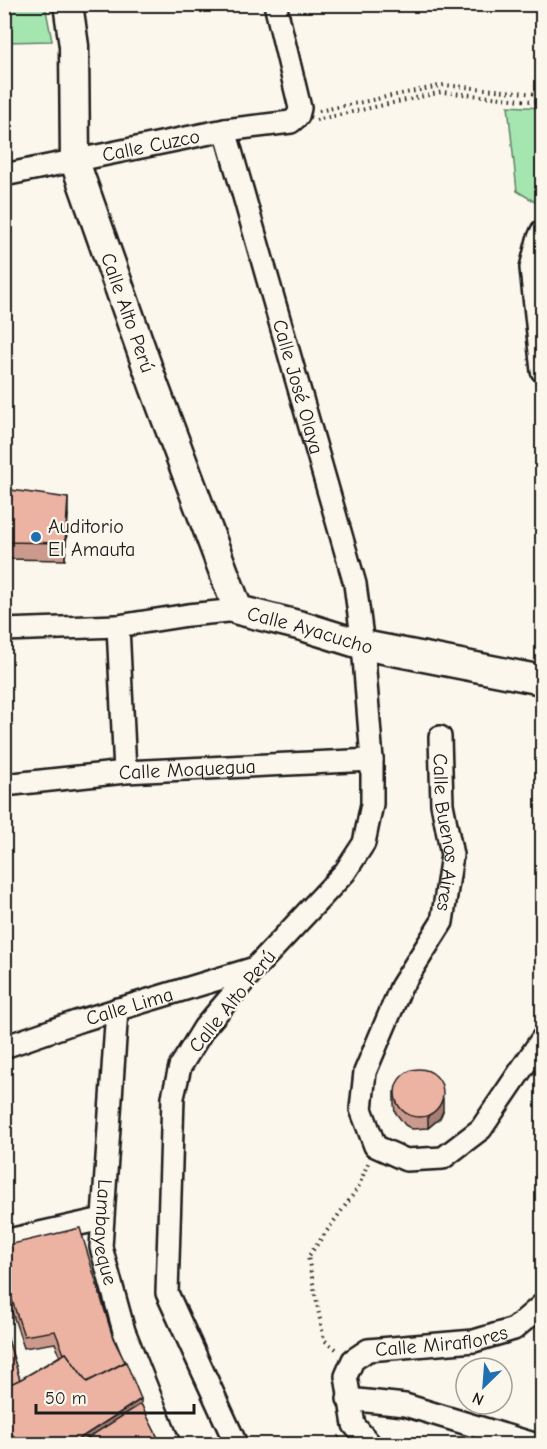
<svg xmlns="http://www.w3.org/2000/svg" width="547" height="1449" font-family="'Comic Neue',sans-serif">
<rect width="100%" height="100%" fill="#fbf7ec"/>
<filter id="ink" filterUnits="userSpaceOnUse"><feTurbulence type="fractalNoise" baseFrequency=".0167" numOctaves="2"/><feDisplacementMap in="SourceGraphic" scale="12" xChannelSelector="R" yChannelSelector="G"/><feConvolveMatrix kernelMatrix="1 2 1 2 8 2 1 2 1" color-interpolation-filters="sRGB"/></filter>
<g filter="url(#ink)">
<g fill="#a5e6b0" stroke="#608166" stroke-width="1.5">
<polygon points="4,5 45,5 52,41 5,42"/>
<polygon points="508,106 542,108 542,188 535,202 517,191"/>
</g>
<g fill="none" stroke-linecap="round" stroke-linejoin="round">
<g stroke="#1c1c1c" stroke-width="26">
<g id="street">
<path id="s1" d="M225 130 355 584 363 645 372 760V804L364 843 345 872 256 967 204 1028 180 1067 173 1097 167 1293 236 1444"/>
<path id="s2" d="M4 175 225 130 291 122 298 116 300 108 275 4"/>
<polyline points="542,231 538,240 531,268 542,371"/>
<polyline points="118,626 125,772"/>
<polyline points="4,630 118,626 188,615 238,610"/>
<path id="s3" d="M440 737 442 804 452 855 442 922 401 987 365 1072 361 1109 375 1146 406 1160 443 1158 481 1129 542 1039"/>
<path id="s4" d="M4 785 125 772 372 760"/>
<path id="s5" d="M117 1009 101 1247 124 1331 169 1444"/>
<path id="s6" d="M4 1047 76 1022 255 968"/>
<polyline points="4,1241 102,1219"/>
<polyline points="348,1399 405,1405 534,1444"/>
<path id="s7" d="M370 1444 354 1425 346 1376 353 1360 368 1350 474 1341 514 1329 542 1305"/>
</g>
</g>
<g stroke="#1c1c1c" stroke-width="33">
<g id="secondary">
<path id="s8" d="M68 4 74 46 75 162 154 386 238 610 302 626 363 645 542 680"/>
</g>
</g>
<g stroke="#1c1c1c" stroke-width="4" stroke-dasharray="1.5 4.5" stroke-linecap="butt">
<polyline points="319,111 444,85 536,94 542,101"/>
<polyline points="316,120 442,92 542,102"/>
<polyline points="336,1349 324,1340 308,1257 358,1188 368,1163"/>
<polyline points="328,1444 340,1436"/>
</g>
<use href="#street" stroke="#fbf7ec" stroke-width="21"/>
<use href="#secondary" stroke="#fbf7ec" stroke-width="28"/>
</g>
<g fill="#cb9a8c" stroke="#1c1c1c" stroke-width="1.5">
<polygon points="4,489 68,515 65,560 4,559"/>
<polygon points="394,1092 443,1111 440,1118 428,1128 412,1129 405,1125 395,1112 394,1104"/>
<polygon points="4,1246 113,1338 141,1404 161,1444 4,1444 4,1326 20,1380 60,1356 55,1343 24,1348 9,1303"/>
</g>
<g fill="#a57d72" stroke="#1c1c1c" stroke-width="1.5">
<polygon points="68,498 68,515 65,560 65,543"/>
<polygon points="443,1099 443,1111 440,1118 428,1128 428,1116"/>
<polygon points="9,1291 9,1303 4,1304 4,1292"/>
<polygon points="141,1399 141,1416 97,1444 71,1444"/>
</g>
<g fill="#ecb3a3" stroke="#1c1c1c" stroke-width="1.5">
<polygon points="4,489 68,498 65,543 4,542"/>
<circle cx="419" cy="1093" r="24"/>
<polygon points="80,1228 113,1338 125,1362 87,1382 66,1353 64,1354 55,1331 24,1336 9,1291 4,1292 4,1246"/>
<polygon points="4,1326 20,1380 4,1387"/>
<polygon points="66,1353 87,1382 126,1362 141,1399 71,1444 24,1444 4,1428 4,1387 21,1379"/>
<polygon points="141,1404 161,1444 78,1444"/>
</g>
</g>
<circle fill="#1f6fb2" stroke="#fbf7ec" stroke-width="2" cx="36" cy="537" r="6"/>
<g text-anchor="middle" stroke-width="4.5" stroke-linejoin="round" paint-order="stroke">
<g font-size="20" fill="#1c1c1c" stroke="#fbf7ec">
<text dy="7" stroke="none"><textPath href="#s2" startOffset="150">Calle Cuzco</textPath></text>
<text dy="7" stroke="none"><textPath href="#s8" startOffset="318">Calle Alto Perú</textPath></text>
<text dy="7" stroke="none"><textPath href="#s1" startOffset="267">Calle José Olaya</textPath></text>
<text dy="7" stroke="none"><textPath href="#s8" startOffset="710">Calle Ayacucho</textPath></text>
<text dy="7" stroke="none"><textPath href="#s4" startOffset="184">Calle Moquegua</textPath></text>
<text dy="7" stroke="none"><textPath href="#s3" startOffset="96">Calle Buenos Aires</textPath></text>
<text transform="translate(232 1001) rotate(-51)" y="7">Calle Alto Perú</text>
<text dy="7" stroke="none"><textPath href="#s6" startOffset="132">Calle Lima</textPath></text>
<text dy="7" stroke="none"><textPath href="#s5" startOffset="224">Lambayeque</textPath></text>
<text dy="7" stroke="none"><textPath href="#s7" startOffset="184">Calle Miraflores</textPath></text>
</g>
<g font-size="20" fill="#1c1c1c" stroke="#fbf7ec" text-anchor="start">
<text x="48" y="533">Auditorio<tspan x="48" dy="23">El Amauta</tspan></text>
</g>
</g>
<rect width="547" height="1449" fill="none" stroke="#fbf7ec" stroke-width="24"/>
<rect x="12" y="12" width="523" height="1425" fill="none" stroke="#1c1c1c" stroke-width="2" filter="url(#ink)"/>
<g transform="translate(484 1386) rotate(205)"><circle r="28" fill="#fbf7ec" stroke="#a29f99" stroke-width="1.5"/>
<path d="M0-4.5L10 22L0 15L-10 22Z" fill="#1f6fb2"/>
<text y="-9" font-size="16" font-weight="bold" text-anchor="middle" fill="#1c1c1c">N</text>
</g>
<path d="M36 1404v9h158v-9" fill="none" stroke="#1c1c1c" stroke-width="3"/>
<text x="45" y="1404" font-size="18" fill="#1c1c1c" stroke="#fbf7ec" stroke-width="4.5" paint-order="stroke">50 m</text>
</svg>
